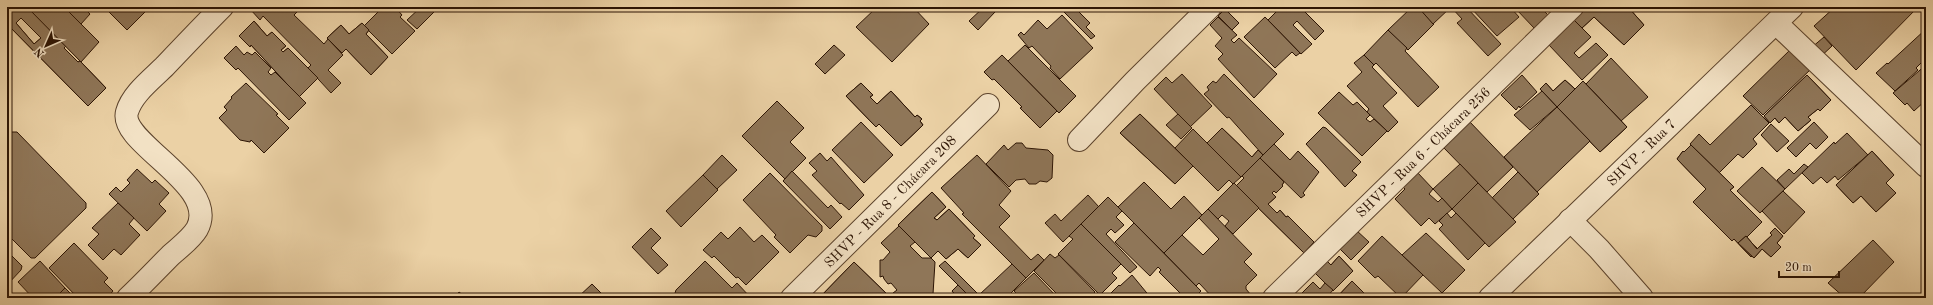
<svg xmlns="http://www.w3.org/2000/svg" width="1933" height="305" font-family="'Old Standard TT',serif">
<rect width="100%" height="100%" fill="#ebd1a5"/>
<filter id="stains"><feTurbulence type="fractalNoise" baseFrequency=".005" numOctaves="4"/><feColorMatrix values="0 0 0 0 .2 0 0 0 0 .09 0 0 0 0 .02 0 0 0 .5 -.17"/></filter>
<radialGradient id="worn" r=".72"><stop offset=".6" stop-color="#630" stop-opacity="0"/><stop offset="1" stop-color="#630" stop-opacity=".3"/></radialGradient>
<g fill="#8f7658" stroke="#2c1404" fill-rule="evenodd">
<path d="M11 7H27L66 46 64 48 78 62 80 61 106 88 88 106 7 24V11ZM21 18 41 38 34 44 16 23Z"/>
<path d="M11 7H27L66 46 64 48 78 62 80 61 106 88 88 106 7 24V11ZM21 18 41 38 34 44 16 23Z"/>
<polygon points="27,7 64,7 99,42 81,62"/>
<polygon points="64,7 94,7 88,12 90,14 81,24"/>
<polygon points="104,7 142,7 146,11 127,30"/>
<polygon points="104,7 142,7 146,11 127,30"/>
<polygon points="252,7 296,7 299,10 294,15 324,44 328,39 343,55 328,70 341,83 331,93 308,68 311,65 263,16 260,20 250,9"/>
<polygon points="383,7 395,7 402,15 400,17 415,31 392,54 364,26"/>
<polygon points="421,7 431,7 435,11 417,29 407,20"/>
<polygon points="877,7 913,7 929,24 892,62 856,27"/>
<polygon points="984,7 990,7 995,12 978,30 969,21"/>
<polygon points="1059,7 1082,7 1078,11 1090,23 1086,27 1095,36 1091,39"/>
<polygon points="1281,7 1300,7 1324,31 1315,40 1297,21 1293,25 1312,44 1301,54 1268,20"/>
<polygon points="1412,7 1418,7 1434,24 1408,50 1388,30"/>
<polygon points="1418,7 1466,7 1501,44 1488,56 1457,23 1462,19 1451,7 1433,24"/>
<polygon points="1470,7 1510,7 1519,17 1497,36"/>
<polygon points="1519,7 1540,7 1548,15 1534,28 1516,9"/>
<polygon points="1588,7 1628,7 1644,25 1624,45 1594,17 1582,28 1574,20"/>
<polygon points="1588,7 1628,7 1644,25 1624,45 1594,17 1582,28 1574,20"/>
<polygon points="1835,7 1918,7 1856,70 1814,26"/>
<polygon points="1225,9 1239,23 1232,30 1218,16"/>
<polygon points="1062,15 1093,48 1060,79 1050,68 1051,66 1032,46 1029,48 1018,35 1021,32 1024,35 1038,20 1047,29"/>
<polygon points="1218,17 1237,35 1231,40 1234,43 1239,38 1277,74 1254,98 1218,59 1223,54 1215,46 1222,38 1210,25"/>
<polygon points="1265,17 1300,53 1296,56 1292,52 1275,68 1244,37"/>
<polygon points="1574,20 1591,37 1574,53 1579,58 1596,43 1608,55 1582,80 1549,45"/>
<polygon points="254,21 267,36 272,32 286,46 281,50 283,52 288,48 318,78 299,97 251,45 250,47 239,36"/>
<polygon points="254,21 267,36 272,32 286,46 281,50 283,52 288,48 318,78 299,97 251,45 250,47 239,36"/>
<polygon points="362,23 369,30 366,34 388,57 371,75 346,49 342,53 327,38 341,25 349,34"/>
<polygon points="362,23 369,30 366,34 388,57 371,75 346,49 342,53 327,38 341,25 349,34"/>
<polygon points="1926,29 1926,63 1924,64 1922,62 1916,68 1918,70 1895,91 1876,73 1887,63 1888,64"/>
<polygon points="1388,30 1407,48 1405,51 1439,87 1418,107 1376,63 1374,65 1364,55"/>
<polygon points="1824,37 1832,46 1817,60 1811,48"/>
<polygon points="834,45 845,55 825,74 815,64"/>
<polygon points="1025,45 1076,96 1059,113 1008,61"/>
<polygon points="236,46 244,55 247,52 252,55 255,52 271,68 268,72 271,75 275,72 306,103 289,120 238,68 236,70 224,58"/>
<polygon points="1791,49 1811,69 1763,115 1743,96"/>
<polygon points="1002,55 1057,111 1040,128 1020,108 1022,107 994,79 992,80 984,72"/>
<polygon points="1364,55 1374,65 1372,67 1397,93 1383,106 1398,122 1388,132 1367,112 1369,109 1347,86 1362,72 1354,63"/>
<polygon points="1611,58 1648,97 1621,121 1586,84"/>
<polygon points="1926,65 1926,100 1914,111 1907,103 1905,105 1893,93"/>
<polygon points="1182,74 1212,106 1190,127 1154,89 1166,77 1172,83"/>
<polygon points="1224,74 1284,134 1263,155 1229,117 1227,118 1204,94 1209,90 1207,87 1213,81 1216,83"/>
<polygon points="1522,75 1537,92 1520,108 1519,106 1516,110 1501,95"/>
<polygon points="1807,75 1831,100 1820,111 1818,109 1808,117 1811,120 1798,131 1785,117 1779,123 1775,118 1770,123 1764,116"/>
<polygon points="1807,75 1831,100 1820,111 1818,109 1808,117 1811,120 1798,131 1785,117 1779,123 1775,118 1770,123 1764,116"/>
<polygon points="1565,80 1575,89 1557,107 1540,89 1546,83 1553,91"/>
<polygon points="1565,80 1575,89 1557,107 1540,89 1546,83 1553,91"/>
<polygon points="1583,81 1627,127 1600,152 1557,107"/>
<polygon points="1583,81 1627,127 1600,152 1557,107"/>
<polygon points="246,83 278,114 276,115 289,128 264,153 251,140 250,142 240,140 219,118 227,110 224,107 232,98 231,97"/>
<polygon points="861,83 873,95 870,97 877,104 891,91 915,117 917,115 922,119 920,121 923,125 901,146 879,124 876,127 846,96"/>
<polygon points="861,83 873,95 870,97 877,104 891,91 915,117 917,115 922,119 920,121 923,125 901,146 879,124 876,127 846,96"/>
<polygon points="1542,91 1557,107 1530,130 1514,115"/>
<polygon points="1339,92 1353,105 1357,102 1370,115 1366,119 1370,122 1374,119 1387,131 1362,156 1318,113"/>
<polygon points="777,101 804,128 790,142 806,158 785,179 742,136"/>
<polygon points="1751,105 1769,123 1753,139 1757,144 1743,158 1738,154 1719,173 1690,144 1699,134 1710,145"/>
<polygon points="1557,107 1590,141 1537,192 1504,157"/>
<polygon points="1140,114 1193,166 1175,184 1120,133"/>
<polygon points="1140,114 1193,166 1175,184 1120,133"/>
<polygon points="1178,114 1192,128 1181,139 1166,125"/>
<polygon points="1469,121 1513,167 1487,192 1443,147"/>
<polygon points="861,122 893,155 864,183 832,150"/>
<polygon points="1814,122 1828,137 1816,149 1810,143 1796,157 1787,148"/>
<polygon points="1771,124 1789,141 1777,152 1761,135"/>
<polygon points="1323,127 1326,128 1361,162 1352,171 1357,175 1345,187 1306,144"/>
<polygon points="1222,128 1252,157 1258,150 1263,155 1241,177 1207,143"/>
<polygon points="1222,128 1252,157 1258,150 1263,155 1241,177 1207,143"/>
<polygon points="1193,129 1241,177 1233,184 1229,180 1218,191 1175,148"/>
<polygon points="1926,130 1926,140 1921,135"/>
<polygon points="1926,130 1926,140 1921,135"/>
<polygon points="12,132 17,132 86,203 86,208 35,258 31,258 7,234 7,137"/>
<polygon points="1847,133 1868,155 1838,180 1835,176 1827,183 1821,177 1813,184 1802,173 1834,142 1835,144"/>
<polygon points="1016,143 1022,143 1026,148 1048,150 1053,155 1052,178 1047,182 1040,181 1036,184 1029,184 1025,179 1016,180 1009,187 986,164 1004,145 1008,150"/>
<polygon points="1274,144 1290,160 1298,151 1319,172 1303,193 1305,195 1301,198 1260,158"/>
<polygon points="1691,145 1734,187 1730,190 1762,222 1746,238 1758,249 1751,257 1734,239 1732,241 1693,202 1706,189 1677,159 1683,151 1684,152"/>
<polygon points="1691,145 1734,187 1730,190 1762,222 1746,238 1758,249 1751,257 1734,239 1732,241 1693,202 1706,189 1677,159 1683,151 1684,152"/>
<polygon points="1872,151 1894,175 1886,183 1896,193 1876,212 1861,196 1853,203 1836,185"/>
<polygon points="1872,151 1894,175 1886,183 1896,193 1876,212 1861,196 1853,203 1836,185"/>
<polygon points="820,153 827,161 831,157 864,195 849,210 841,203 840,204 812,175 817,171 809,163"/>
<polygon points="722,155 737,170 717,189 703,175"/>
<polygon points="977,155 1011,191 999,205 1010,216 999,227 1031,260 1038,254 1044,260 1026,278 962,214 964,213 941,188"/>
<polygon points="1260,158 1284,182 1282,185 1283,186 1276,193 1274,191 1272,193 1276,197 1268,204 1277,213 1280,210 1286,217 1288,216 1314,242 1304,253 1236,186 1244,178 1242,176"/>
<polygon points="1260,158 1284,182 1282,185 1283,186 1276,193 1274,191 1272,193 1276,197 1268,204 1277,213 1280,210 1286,217 1288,216 1314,242 1304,253 1236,186 1244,178 1242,176"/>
<polygon points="1460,164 1478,183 1452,209 1433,189"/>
<polygon points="1804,164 1808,167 1785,189 1777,180 1789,169 1794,174"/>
<polygon points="1762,167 1785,189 1760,213 1737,191"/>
<polygon points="137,169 152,183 155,180 169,193 159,204 166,211 147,231 109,194 116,187 121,192 130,183 127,180"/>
<polygon points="792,171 828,208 831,205 842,217 830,229 783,181"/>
<polygon points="1417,172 1433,189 1429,194 1438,202 1442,198 1452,209 1435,224 1429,218 1421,226 1395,199 1405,189 1402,186"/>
<polygon points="1518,172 1539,194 1513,219 1492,198"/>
<polygon points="770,173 822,226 822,231 816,237 808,235 790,253 774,237 776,235 743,200"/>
<polygon points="703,175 718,190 681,227 666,211"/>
<polygon points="1144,182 1171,209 1184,196 1202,215 1164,253 1118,207"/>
<polygon points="1234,183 1259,208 1233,234 1225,226 1229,221 1222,215 1218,219 1208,209"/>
<polygon points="1478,183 1516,222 1489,247 1452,209"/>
<polygon points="1783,191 1805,212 1784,234 1762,211"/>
<polygon points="932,192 946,207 934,218 937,220 949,209 975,236 973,238 981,245 968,258 958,249 946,259 938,251 931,258 898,225"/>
<polygon points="932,192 946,207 934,218 937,220 949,209 975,236 973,238 981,245 968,258 958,249 946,259 938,251 931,258 898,225"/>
<polygon points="1088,195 1099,207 1063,242 1045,223 1055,214 1061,221"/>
<polygon points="1108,197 1122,211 1116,217 1124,225 1115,233 1111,229 1106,234 1137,267 1130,273 1081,224"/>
<polygon points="118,203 134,218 129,224 140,235 121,255 114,249 103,260 88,245 99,234 92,228"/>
<polygon points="1208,209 1252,254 1244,262 1257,275 1246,286 1246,289 1251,295 1248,298 1213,298 1199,283 1196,286 1164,253 1182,235 1203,255 1219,239 1199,218"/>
<polygon points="1447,213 1451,218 1456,213 1485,243 1468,260 1439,229 1443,225 1439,221"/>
<polygon points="1134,223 1201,291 1194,298 1190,295 1185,298 1159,272 1161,270 1158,267 1150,276 1115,242"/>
<polygon points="1081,224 1121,264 1112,273 1117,278 1100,295 1058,254 1073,239 1069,236"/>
<polygon points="899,226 915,242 910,246 922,258 931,258 935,262 933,294 929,294 928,298 898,298 893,293 897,290 891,283 888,284 884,279 883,276 880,277 880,260 883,260 890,252 881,243"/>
<polygon points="740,227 754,242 762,235 779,252 746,285 738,277 736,278 714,256 712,258 703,250 721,232 728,239"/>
<polygon points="651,228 661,238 651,248 668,265 658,274 632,247"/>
<polygon points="1775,228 1783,236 1777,243 1781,247 1771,257 1762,249 1754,258 1738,243 1746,236 1757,249 1772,235 1770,233"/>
<polygon points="1775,228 1783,236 1777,243 1781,247 1771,257 1762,249 1754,258 1738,243 1746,236 1757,249 1772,235 1770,233"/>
<polygon points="1356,230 1369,242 1351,260 1338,247"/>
<polygon points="1426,233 1465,270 1442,293 1402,255"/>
<polygon points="1382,236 1423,275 1401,298 1378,276 1375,278 1358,261"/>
<polygon points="1873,240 1894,262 1859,298 1845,298 1828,283"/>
<polygon points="74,243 108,278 104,282 113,291 107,298 78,298 49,268"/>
<polygon points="7,251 22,266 21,270 7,285"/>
<polygon points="1050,254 1055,258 1059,255 1095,292 1089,298 1061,298 1034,271"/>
<polygon points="1339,256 1353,271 1333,291 1313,271 1325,259 1331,265"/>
<polygon points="1339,256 1353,271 1333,291 1313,271 1325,259 1331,265"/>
<polygon points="40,261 65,288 55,298 33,298 18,282"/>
<polygon points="705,261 732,288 737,283 751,298 680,298 675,293 676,290"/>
<polygon points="945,261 979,295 1012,264 1026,278 1006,298 971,298 939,266"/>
<polygon points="854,262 855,263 891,298 823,298 821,296"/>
<polygon points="854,262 855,263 891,298 823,298 821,296"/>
<polygon points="1034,273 1058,298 1021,298 1014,291"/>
<polygon points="1132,275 1151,298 1106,298 1119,285 1120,286"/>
<polygon points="1352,281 1369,298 1341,298 1338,296"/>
<polygon points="1352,281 1369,298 1341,298 1338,296"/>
<polygon points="1313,282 1320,289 1325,283 1333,290 1326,298 1297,298"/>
<polygon points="592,284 606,298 577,298"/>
<polygon points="958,285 971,298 958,298 952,291"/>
<polygon points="958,285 971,298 958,298 952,291"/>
<polygon points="65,288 75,298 55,298"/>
<polygon points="459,292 464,296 465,298 455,298"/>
</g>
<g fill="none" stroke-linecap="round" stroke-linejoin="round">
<g stroke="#5c432c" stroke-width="24">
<g id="minor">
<polyline points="1776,23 1926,166"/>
<polyline points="1079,140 1135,81 1210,7"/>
<polyline points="1570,220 1599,249 1642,298"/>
<path d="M128 298C143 284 157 269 171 255 180 247 191 239 197 229 221 185 118 143 127 112 132 94 152 79 165 66 184 46 203 26 222 7"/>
<polyline points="792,298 988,105"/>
<polyline points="1274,298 1572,7"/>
</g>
</g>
<g stroke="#5c432c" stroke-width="24">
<polyline id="tertiary" points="1490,298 1792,7"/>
</g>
<use href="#minor" stroke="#f2e1c4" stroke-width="22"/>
<use href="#tertiary" stroke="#f2e1c4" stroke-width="22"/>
</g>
<g text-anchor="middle" stroke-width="3" stroke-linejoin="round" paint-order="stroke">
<g font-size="14" fill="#2c1404" stroke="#f2e1c4">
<text transform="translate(1423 152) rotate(-44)" y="5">SHVP - Rua 6 - Chácara 256</text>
<text transform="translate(1641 152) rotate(-44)" y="5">SHVP - Rua 7</text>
<text transform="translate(890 201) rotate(-45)" y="5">SHVP - Rua 8 - Chácara 208</text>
</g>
</g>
<rect width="1933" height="305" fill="none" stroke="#ebd1a5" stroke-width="24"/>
<rect x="8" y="8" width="1917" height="289" fill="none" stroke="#2c1404" stroke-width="2"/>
<rect x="12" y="12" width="1909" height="281" fill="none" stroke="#2c1404"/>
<g transform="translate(46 46) rotate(225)" stroke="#f2e1c4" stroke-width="3" paint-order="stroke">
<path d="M0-3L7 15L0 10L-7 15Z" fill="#2c1404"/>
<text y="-6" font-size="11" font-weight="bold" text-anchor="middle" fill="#2c1404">N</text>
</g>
<path d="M1779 271v6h60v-6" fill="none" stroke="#2c1404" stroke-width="2"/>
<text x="1785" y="271" font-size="12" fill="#2c1404" stroke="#f2e1c4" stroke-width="3" paint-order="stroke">20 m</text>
<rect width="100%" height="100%" filter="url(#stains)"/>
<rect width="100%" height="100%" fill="url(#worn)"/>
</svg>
